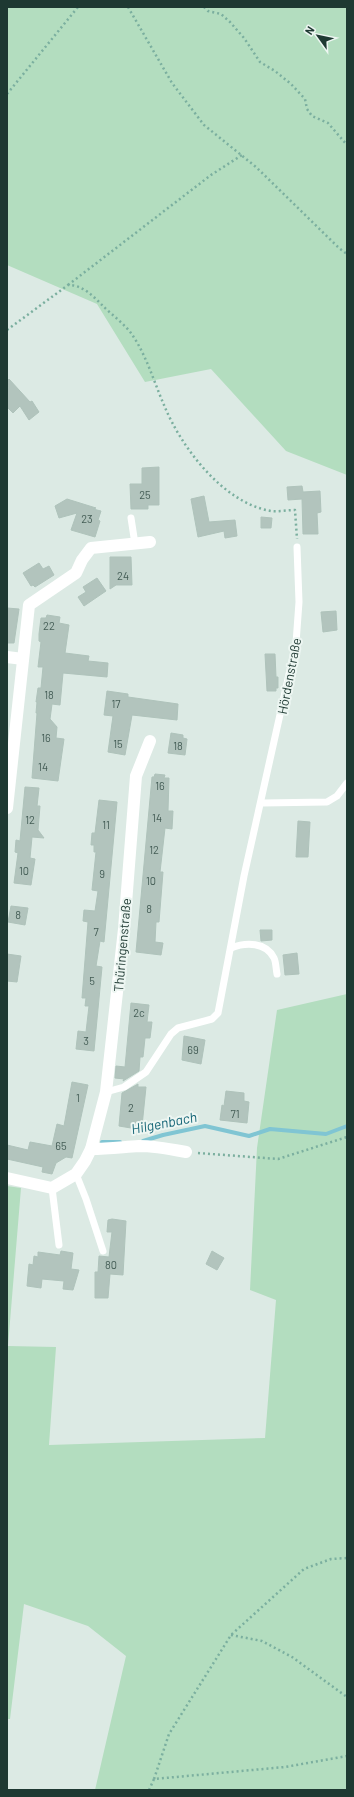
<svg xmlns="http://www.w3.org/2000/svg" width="354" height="1797" font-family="Barlow,sans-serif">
<rect width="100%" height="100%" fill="#dceae4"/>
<g fill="#b3ddbf">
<polygon points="7,7 347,7 347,475 286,451 211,369 145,382 97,304 7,265"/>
<polygon points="347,994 347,1790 95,1790 126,1656 88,1626 24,1604 10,1719 7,1719 7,1186 21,1188 8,1346 56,1347 49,1445 265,1438 276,1300 250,1290 257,1148 277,1010"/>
</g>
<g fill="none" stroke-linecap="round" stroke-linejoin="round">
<g stroke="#80c5d3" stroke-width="4">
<polyline points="143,1141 163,1135 205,1126 249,1136 270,1129 326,1134 347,1126"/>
<polyline points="102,1142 120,1142"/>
</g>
</g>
<g fill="#b2c4bd" stroke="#afc3bb">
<polygon points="9,379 30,402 32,401 39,412 29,420 20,406 13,413 7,407 7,388 9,389 7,381"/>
<polygon points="159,467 159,505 148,505 148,509 131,509 130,484 142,484 142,468"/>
<polygon points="302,486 303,492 320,491 321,512 317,513 318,534 303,534 302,499 288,500 287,487"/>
<polygon points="204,496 209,522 235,520 237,536 225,538 224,531 198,537 191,499"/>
<polygon points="67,499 96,508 93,509 101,511 98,520 100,521 95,537 71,530 77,513 59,518 55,506"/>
<polygon points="261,517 272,518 271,528 261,528"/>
<polygon points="110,557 131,557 132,585 116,585 110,589"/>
<polygon points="39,563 43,569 49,566 54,575 35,587 33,585 31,586 23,573"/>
<polygon points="97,578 106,591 84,606 78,597 86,592 83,587"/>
<polygon points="7,608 19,609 14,643 7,643"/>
<polygon points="336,611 337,630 323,632 321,612"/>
<polygon points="47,615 60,617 59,623 69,625 65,653 89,656 88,661 108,663 107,677 63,673 60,705 52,704 50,719 57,727 56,738 64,739 58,781 32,778 37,713 36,713 37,702 36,702 38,688 41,688 43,667 38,667 41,642 39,641 39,634 41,618 46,618"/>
<polygon points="265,654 275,654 276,677 278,677 278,688 276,688 276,691 267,691"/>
<polygon points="107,691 128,694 128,697 178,704 177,720 132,715 125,755 108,752 113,716 104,715"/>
<polygon points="171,733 183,735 183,738 187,739 185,755 168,753"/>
<polygon points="155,774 165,775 164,778 169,778 168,811 173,811 172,829 165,828 160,872 163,872 159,922 156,922 155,942 163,943 161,955 136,952 152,777 154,777"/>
<polygon points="25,787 39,788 37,806 40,806 38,830 44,838 32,837 30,858 35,859 31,885 14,883 18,853 15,852 16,840 20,841"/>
<polygon points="99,800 117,802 104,942 100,941 96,966 102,967 94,1051 76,1049 78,1031 86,1032 89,1006 85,1006 86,998 82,998 88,922 83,921 84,910 95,911 98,891 92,890 96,852 94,852 94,845 91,845 92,833 95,833"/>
<polygon points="298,821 310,822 308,857 296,857"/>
<polygon points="11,906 28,908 25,925 8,922"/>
<polygon points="260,930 272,930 272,940 261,941"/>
<polygon points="297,953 299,974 285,975 283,955"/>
<polygon points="7,954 21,956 17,982 7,981"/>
<polygon points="131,1003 149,1005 147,1022 152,1022 150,1038 145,1038 143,1057 140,1057 139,1071 123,1081 124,1079 115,1078 116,1066 125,1067"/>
<polygon points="184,1036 205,1040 201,1064 182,1060"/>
<polygon points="72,1082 88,1085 72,1158 66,1157 56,1163 52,1174 42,1172 43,1167 7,1159 7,1145 28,1150 30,1142 52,1146 57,1124 64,1126"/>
<polygon points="138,1084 138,1087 146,1087 142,1126 131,1125 131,1128 119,1126 122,1093"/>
<polygon points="226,1091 244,1093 244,1101 249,1102 247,1123 220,1120 222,1105 224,1106"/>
<polygon points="112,1219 126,1221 123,1275 110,1274 108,1298 95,1298 95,1272 98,1272 99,1256 109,1257 112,1232 107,1232 108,1220"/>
<polygon points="61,1251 73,1253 71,1269 79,1270 73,1290 63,1289 64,1281 42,1279 41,1288 27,1286 29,1264 33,1265 34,1256 38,1257 38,1252 60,1255"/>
<polygon points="212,1251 224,1258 217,1270 206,1264"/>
</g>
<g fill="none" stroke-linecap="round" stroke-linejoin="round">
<g stroke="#7baf9f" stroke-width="2.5" stroke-dasharray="2 3" stroke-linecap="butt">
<polyline points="128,7 172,83 204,125 256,167 339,248 347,254"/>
<polyline points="204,7 208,11 221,14 230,22 244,38 260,62 275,71 291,84 305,99 307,109 312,116 328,123 347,145"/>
<polyline points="7,94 78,7"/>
<polyline points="68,285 211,175 242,155"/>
<path d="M7 330 68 285C83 285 93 296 103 306 112 315 126 325 133 336 147 357 154 382 164 405 181 447 223 503 271 511 278 512 287 510 295 510L297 539"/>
<polyline points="198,1153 278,1159 347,1137"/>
<polyline points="231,1635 262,1641 292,1657 347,1697"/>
<polyline points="154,1779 169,1734 231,1635 304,1569 331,1559 347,1558"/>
<polyline points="149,1790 154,1779 285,1767 347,1756"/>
</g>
<g stroke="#fff" stroke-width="7">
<polyline points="131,518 135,544"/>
<polyline points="262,803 327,802 337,796 347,783"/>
<path d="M231 948C246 942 266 942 274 958 276 962 276 969 277 974"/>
<polyline points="106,1092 124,1087 146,1072 171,1034 178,1028 212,1019 218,1013 244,876 296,643 299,602 297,547"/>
<polyline points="76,1174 86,1199 103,1251"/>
<polyline points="52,1188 59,1245"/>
</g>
<g stroke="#fff" stroke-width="12">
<polyline points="7,657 23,659"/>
<polyline points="7,808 29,605 76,573 82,560 91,548 150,542"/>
<path d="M91 1149C108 1149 123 1147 139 1146 155 1146 170 1149 186 1152"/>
<polyline points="7,1178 52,1188 76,1174 85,1161 91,1149 106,1092 124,929 136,776 150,741"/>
</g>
</g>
<g text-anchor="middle" stroke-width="4" stroke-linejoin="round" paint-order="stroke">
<g font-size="11" fill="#435c55">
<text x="145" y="499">25</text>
<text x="87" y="523">23</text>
<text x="123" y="580">24</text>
<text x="49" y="630">22</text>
<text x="49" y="699">18</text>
<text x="116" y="708">17</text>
<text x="46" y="742">16</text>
<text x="118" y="748">15</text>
<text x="178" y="750">18</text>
<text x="43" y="771">14</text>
<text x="160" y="790">16</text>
<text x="157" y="822">14</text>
<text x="30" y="824">12</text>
<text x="106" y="829">11</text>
<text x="154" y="854">12</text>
<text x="24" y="875">10</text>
<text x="102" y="878">9</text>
<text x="151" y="885">10</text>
<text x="149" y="913">8</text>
<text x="18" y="919">8</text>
<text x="96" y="936">7</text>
<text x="92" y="985">5</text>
<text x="139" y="1017">2c</text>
<text x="86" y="1045">3</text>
<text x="193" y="1054">69</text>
<text x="78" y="1102">1</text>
<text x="131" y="1112">2</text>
<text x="235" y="1118">71</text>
<text x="61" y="1150">65</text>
<text x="111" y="1269">80</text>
</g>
<g font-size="13" fill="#1e3932" stroke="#edf6f2">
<text transform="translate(289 676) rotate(-79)" y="5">Hördenstraße</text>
<text transform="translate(122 945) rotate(-85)" y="5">Thüringenstraße</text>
</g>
<g font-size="14" font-style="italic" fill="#166677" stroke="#edf6f2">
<text transform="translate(164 1123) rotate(-11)" y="5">Hilgenbach</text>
</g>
</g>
<rect width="354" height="1797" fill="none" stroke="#1e3932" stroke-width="16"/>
<g transform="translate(318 36) rotate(303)" stroke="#edf6f2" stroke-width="3" paint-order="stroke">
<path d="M0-3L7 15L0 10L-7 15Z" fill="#1e3932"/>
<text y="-6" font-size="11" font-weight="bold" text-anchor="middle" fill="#1e3932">N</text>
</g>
</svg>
